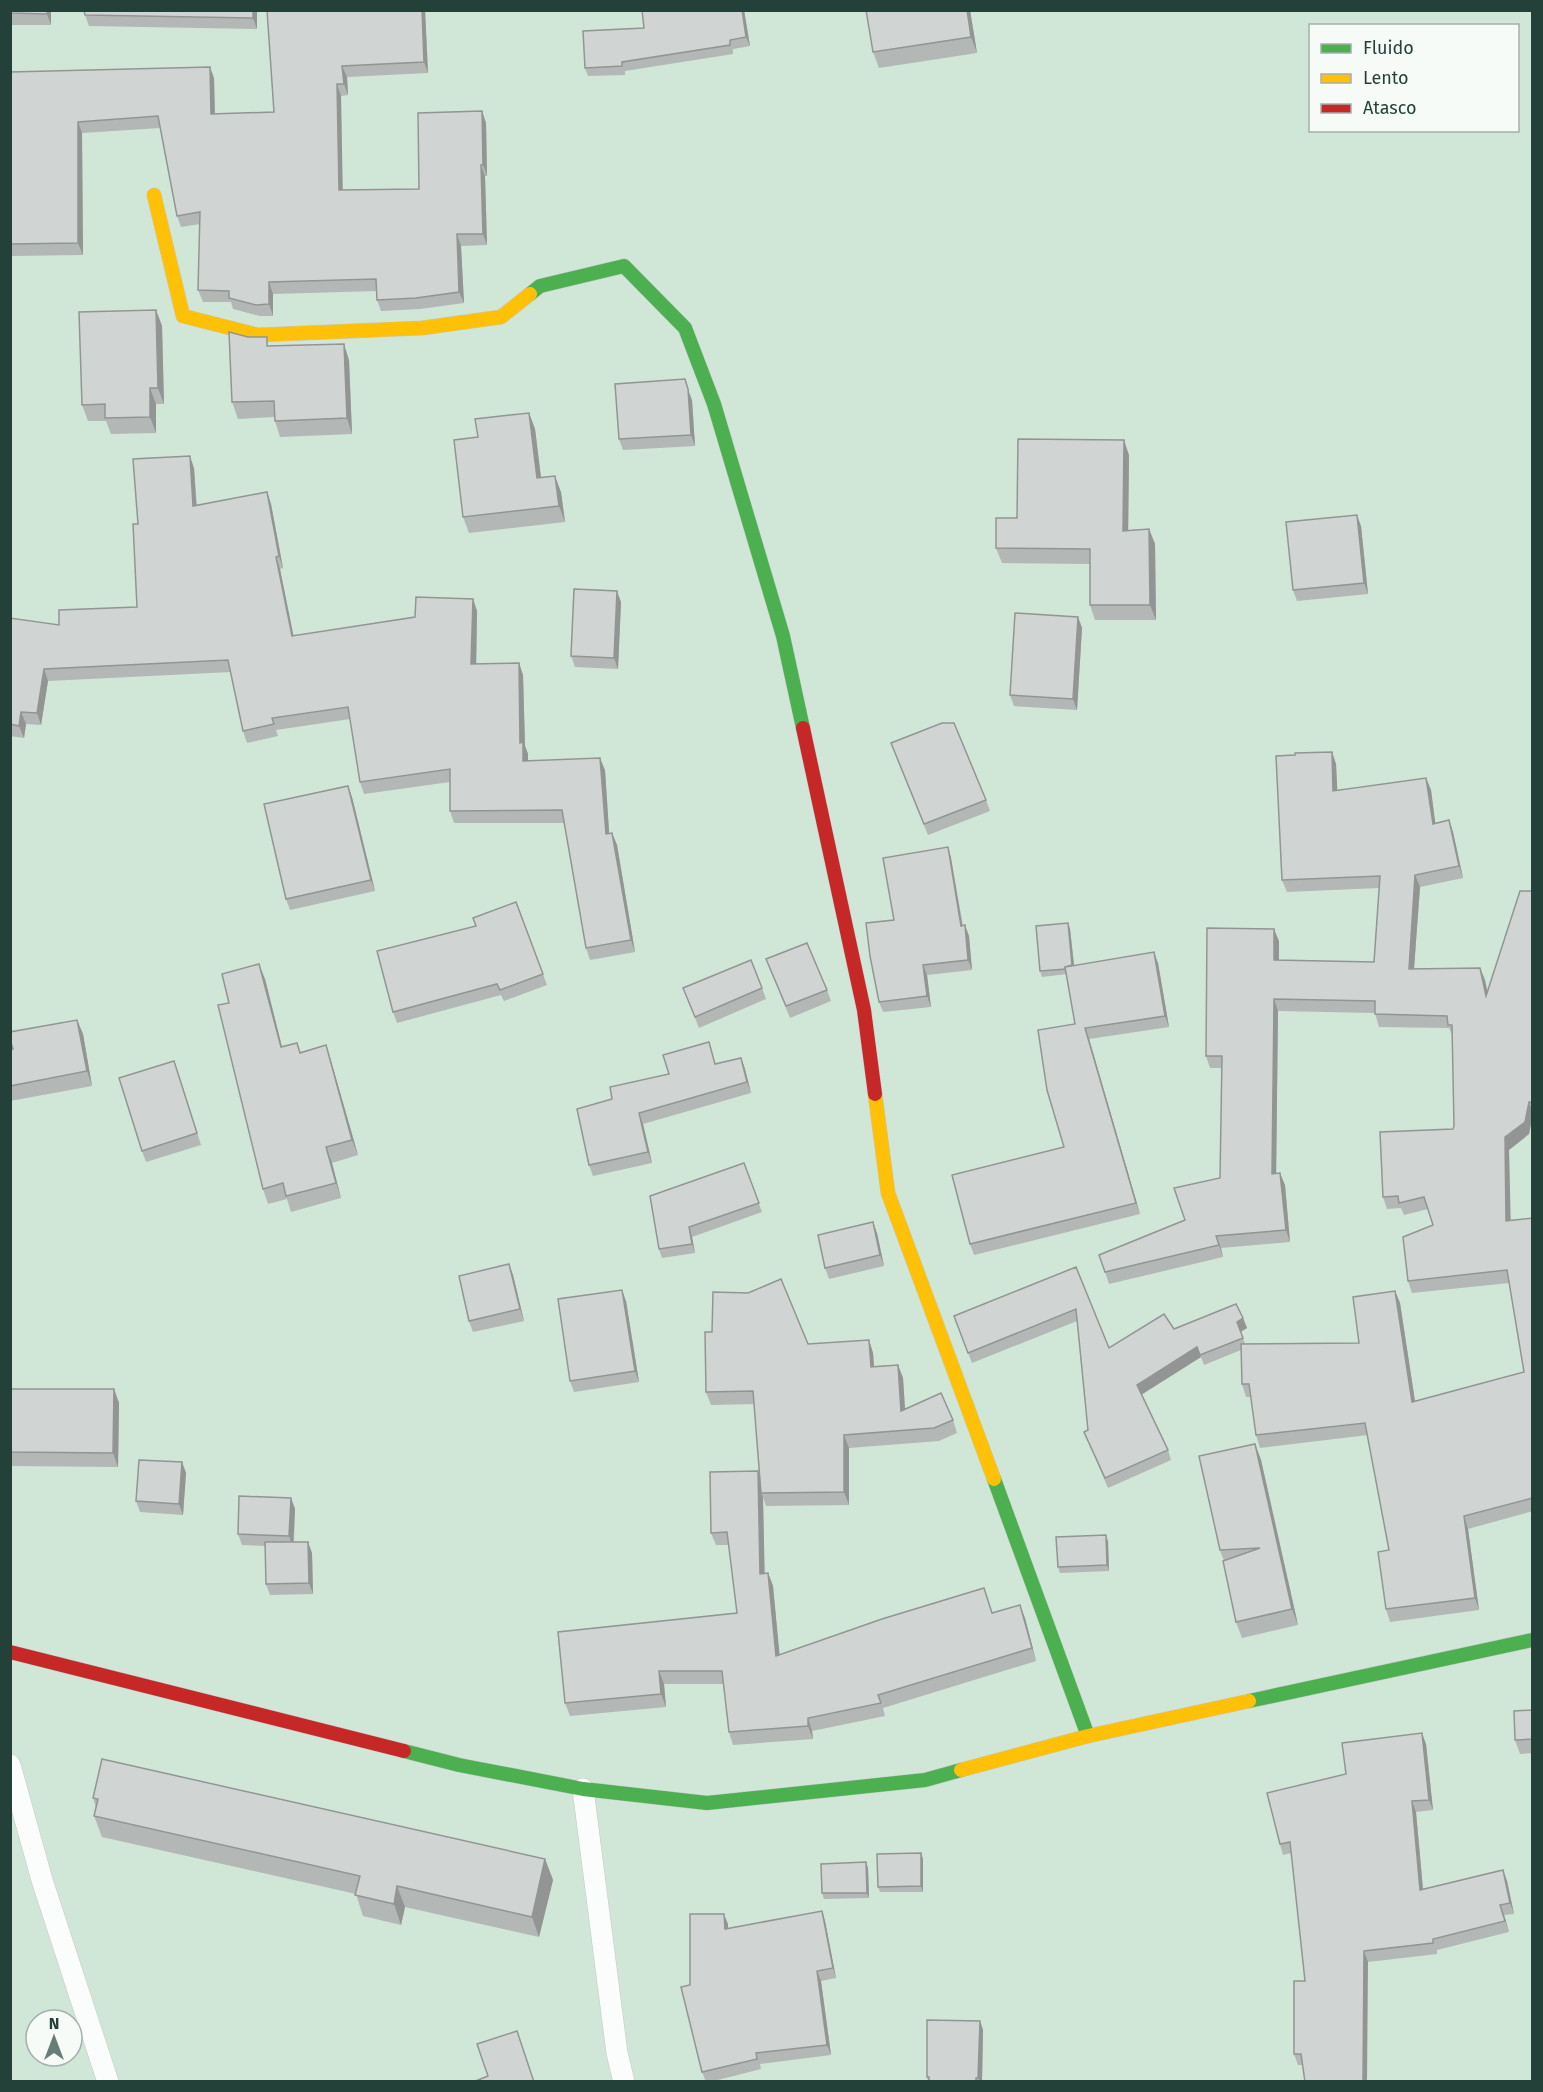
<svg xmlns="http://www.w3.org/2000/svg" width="1543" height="2092" font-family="'Fira Sans',sans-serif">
<rect width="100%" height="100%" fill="#e7edea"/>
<path fill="#d0e6d7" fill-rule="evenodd" d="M11 11H1532V2081L11 2082ZM1310 26H1518V130H1310ZM36 2020H72V2056H36Z"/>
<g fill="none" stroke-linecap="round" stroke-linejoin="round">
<g stroke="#c4cac7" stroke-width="22">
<g id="lane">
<polyline points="10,1765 42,1880 108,2082"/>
<polyline points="583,1789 617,2053 624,2082"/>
</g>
</g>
<g stroke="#c3cac7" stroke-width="15">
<g id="fast">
<polyline points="530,294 540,286 624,266 685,328 714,404 783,636 803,728"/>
<polyline points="994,1479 1088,1736"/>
<polyline points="1249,1701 1532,1640"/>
<polyline points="404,1751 459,1765 583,1789 707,1803 925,1780 961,1770"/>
</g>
</g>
<g stroke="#c3cac7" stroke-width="15">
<g id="slow">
<polyline points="154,195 183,316 258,335 422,328 501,317 530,294"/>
<polyline points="875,1094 888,1193 994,1479"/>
<polyline points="961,1770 1088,1736 1249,1701"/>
</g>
</g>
<g stroke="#c3cac7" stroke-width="15">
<g id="jam">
<polyline points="803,728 864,1010 875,1094"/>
<polyline points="10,1652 404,1751"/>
</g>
</g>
<use href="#lane" stroke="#fbfcfc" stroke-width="21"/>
<use href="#fast" stroke="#4caf50" stroke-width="14"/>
<use href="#slow" stroke="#ffc107" stroke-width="14"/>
<use href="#jam" stroke="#c62828" stroke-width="14"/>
</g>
<g fill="#b3b7b5">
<rect x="10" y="10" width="41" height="15"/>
<polygon points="257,10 257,29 89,26 85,15"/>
<polygon points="425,10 428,73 347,77 348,95 341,96 342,190 419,189 482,111 486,123 487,176 485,176 487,245 461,246 464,303 420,309 381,311 377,300 377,291 273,294 273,316 260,316 233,309 231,302 203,302 198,290 200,224 181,227 177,216 160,128 82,133 83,255 10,256 10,72 214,78 215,114 274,112"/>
<polygon points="744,10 750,46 733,49 733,54 625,71 625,75 588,76 585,68 644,28"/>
<polygon points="970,10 977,53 879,68 873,52"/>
<polygon points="156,310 162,326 164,404 156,404 156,433 111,434 106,421 88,421 82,405"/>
<polygon points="270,346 349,360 352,434 280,437 275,421 274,417 238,419 232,402"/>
<polygon points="692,400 695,446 623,450 619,439"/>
<polygon points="529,413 535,429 541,477 561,492 565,522 469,533 463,517 478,437"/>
<polygon points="1129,455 1128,530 1149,529 1155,544 1156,620 1095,620 1090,605 1090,564 1002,563 996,548 1017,518"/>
<polygon points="194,468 197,506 267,492 271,504 283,568 280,569 293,636 415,617 473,599 477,611 476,664 519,663 523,675 525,746 528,754 528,761 605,770 609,833 612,833 617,845 635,952 590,960 586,948 564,823 454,823 450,811 450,782 364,794 360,782 350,719 276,730 278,736 247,743 243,731 231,672 48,681 41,725 26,724 24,738 10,736 10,618 59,625 137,607 138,524"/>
<polygon points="1361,526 1368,594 1297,601 1293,590"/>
<polygon points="621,602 618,669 575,667 571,656"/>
<polygon points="1078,617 1082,628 1077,710 1014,706 1010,695"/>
<polygon points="1332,752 1336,764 1337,791 1426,778 1431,790 1435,823 1449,820 1453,832 1463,878 1420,887 1414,969 1480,968 1485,980 1487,992 1533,891 1533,1117 1529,1134 1509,1150 1510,1220 1533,1218 1533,1511 1468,1529 1479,1610 1390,1622 1386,1609 1389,1550 1368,1435 1260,1448 1256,1435 1251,1397 1246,1397 1242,1384 1241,1350 1204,1365 1201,1357 1142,1394 1168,1450 1171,1460 1108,1488 1084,1432 1088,1430 1077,1321 972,1363 954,1316 1076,1267 1109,1348 1174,1329 1243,1318 1247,1328 1241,1332 1245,1344 1359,1343 1395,1291 1400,1303 1415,1402 1524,1372 1509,1283 1412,1293 1408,1281 1433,1225 1428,1209 1404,1215 1401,1208 1387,1209 1383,1197 1453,1129 1454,1126 1453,1037 1449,1028 1379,1027 1375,1013 1278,1011 1276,1173 1285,1185 1290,1242 1221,1248 1223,1257 1109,1284 1105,1272 1185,1220 1220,1178 1222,1068 1210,1068 1206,1056 1279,941 1279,960 1374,962 1379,888 1287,892 1282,880"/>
<polygon points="895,754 986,800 990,811 928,835"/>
<polygon points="352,797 375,891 290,910 286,899"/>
<polygon points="948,847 951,858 963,926 969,936 972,970 927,975 931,1007 883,1012 879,1002 894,920"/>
<polygon points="516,902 547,985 504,1001 501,995 397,1023 393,1012 476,926"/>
<polygon points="1068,923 1070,929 1074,965 1158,963 1169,1027 1089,1039 1140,1214 974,1255 970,1244 1064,1147 1075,1024 1067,974 1042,977 1040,971"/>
<polygon points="766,959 827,990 831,1001 790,1018"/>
<polygon points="265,979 282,1047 297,1043 300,1052 326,1045 331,1061 358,1155 332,1163 341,1198 291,1212 287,1199 268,1204 263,1189 229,1003"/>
<polygon points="683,988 762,988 766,999 699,1028"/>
<polygon points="77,1020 83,1034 92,1086 10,1101 10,1050"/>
<polygon points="709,1042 715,1064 741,1058 745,1069 751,1093 643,1124 652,1163 593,1176 589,1165 612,1099 669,1074"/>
<polygon points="178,1072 201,1145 146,1162 142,1151"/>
<polygon points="744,1163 762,1212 692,1237 695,1253 662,1258 659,1249"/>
<polygon points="877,1233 884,1266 829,1279 825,1268"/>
<polygon points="509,1264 513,1275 524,1321 473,1332 469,1321"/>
<polygon points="626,1301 639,1382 574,1392 570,1381"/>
<polygon points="869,1340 873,1353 874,1366 898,1365 903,1378 905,1410 953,1420 957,1433 939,1441 849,1448 849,1505 766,1506 763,1497 764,1574 768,1573 773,1586 779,1655 993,1613 1025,1618 1036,1661 883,1708 885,1716 812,1731 813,1739 733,1745 729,1732 724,1684 664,1684 666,1707 570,1716 565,1703 737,1613 729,1545 716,1545 711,1533 758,1471 760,1477 754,1404 711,1405 706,1392 808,1344"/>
<polygon points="10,1389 114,1389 119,1403 118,1467 10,1466"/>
<polygon points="1255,1444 1261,1460 1298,1625 1242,1638 1236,1622 1224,1561 1220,1550"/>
<polygon points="182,1462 186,1473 183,1515 140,1512 136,1501"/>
<polygon points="291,1498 295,1509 294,1542 308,1542 312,1553 313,1594 270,1595 266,1584 266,1546 242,1545 238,1534"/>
<polygon points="1108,1541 1109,1571 1060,1573 1058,1567"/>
<polygon points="1533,1710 1533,1753 1520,1754 1515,1740"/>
<polygon points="1426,1744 1433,1810 1416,1812 1423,1889 1503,1870 1507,1881 1514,1914 1504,1915 1509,1932 1437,1950 1437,1954 1368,1962 1303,2065 1298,2065 1294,2054 1305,1981 1291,1853 1283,1855 1280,1844 1346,1774"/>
<polygon points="93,1798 545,1859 553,1880 539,1937 405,1907 401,1925 363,1916 356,1894 102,1837 94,1816 96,1808"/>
<polygon points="921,1853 923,1859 923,1892 880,1892 878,1887"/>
<polygon points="866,1862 868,1868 869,1898 824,1899 822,1893"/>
<polygon points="822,1911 825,1921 836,1978 821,1981 831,2055 760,2064 761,2069 710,2082 706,2082 702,2072 690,1985 728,1924 728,1929"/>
<polygon points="980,2021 983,2030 982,2082 928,2082 927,2077"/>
</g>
<g fill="#929594">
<polygon points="47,10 51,10 51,25 47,14"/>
<polygon points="253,10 257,10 257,29 253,18"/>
<polygon points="422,10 425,10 428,73 424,62"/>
<polygon points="742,10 744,10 750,46 746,37"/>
<polygon points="967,10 970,10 977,53 971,37"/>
<polygon points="342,66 347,77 348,95 344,84"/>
<polygon points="210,67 214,78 215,125 211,114"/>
<polygon points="337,84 341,96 343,202 339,190"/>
<polygon points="482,111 486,123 487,176 483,165"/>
<polygon points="78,122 82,133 83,255 78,243"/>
<polygon points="481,165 485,176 487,245 483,234"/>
<polygon points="457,234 461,246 464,303 459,292"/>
<polygon points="269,282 273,294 273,316 269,304"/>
<polygon points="156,310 162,326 164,404 158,388"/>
<polygon points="344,344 349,360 352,434 347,418"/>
<polygon points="150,388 156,404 156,433 150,417"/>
<polygon points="688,389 692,400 695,446 691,435"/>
<polygon points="529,413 535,429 543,494 537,478"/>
<polygon points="1124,440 1129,455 1128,546 1123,531"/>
<polygon points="190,456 194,468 197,518 193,506"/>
<polygon points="555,476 561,492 565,522 559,506"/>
<polygon points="267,492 271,504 283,568 279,556"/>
<polygon points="1357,515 1361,526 1368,594 1364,583"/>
<polygon points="1149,529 1155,544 1156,620 1150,605"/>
<polygon points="276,557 280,569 296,648 292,636"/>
<polygon points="617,591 621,602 618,669 614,658"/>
<polygon points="473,599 477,611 476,676 471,664"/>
<polygon points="1078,617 1082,628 1077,710 1073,699"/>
<polygon points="519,663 523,675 525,746 528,754 528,773 523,761 520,743"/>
<polygon points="44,669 48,681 41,725 37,713"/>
<polygon points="21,712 26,724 24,738 19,726"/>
<polygon points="1332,752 1336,764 1338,803 1333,791"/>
<polygon points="600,758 605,770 610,846 606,834"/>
<polygon points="1426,778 1431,790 1437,836 1433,824"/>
<polygon points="348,786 352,797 375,891 371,880"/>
<polygon points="1449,820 1453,832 1463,878 1459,866"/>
<polygon points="612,833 617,845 635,952 631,940"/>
<polygon points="948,847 951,858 964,936 961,926"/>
<polygon points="1415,875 1420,887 1413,982 1409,969"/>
<polygon points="1068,923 1070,929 1075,974 1072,968"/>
<polygon points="965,925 969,936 972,970 968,960"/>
<polygon points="1274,929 1279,941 1279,972 1274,960"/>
<polygon points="1154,952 1158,963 1169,1027 1165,1016"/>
<polygon points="259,964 265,979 286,1063 281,1047"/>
<polygon points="923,965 927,975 931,1007 927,996"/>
<polygon points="1480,968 1485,980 1491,1008 1486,996"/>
<polygon points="1274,999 1278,1011 1276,1186 1272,1174"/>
<polygon points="77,1020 83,1034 92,1086 87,1071"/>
<polygon points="1085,1028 1089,1039 1140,1214 1136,1203"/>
<polygon points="326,1045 331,1061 358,1155 352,1140"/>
<polygon points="741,1058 745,1069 751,1093 747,1082"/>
<polygon points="1529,1102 1533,1113 1529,1134 1509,1150 1511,1233 1506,1221 1505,1137"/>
<polygon points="639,1113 643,1124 652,1163 648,1152"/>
<polygon points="326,1147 332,1163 341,1198 336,1183"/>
<polygon points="1280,1173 1285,1185 1290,1242 1286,1230"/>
<polygon points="873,1222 877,1233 884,1266 880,1255"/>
<polygon points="689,1227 692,1237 695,1253 692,1244"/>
<polygon points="1216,1236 1221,1248 1223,1257"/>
<polygon points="509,1264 513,1275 524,1321 520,1309"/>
<polygon points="622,1290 626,1301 639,1382 635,1371"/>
<polygon points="1395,1291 1400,1303 1417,1414 1412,1402"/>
<polygon points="1243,1318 1247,1328 1240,1332 1237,1322"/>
<polygon points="869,1340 873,1353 875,1380 871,1367"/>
<polygon points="1197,1347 1201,1357 1141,1395 1137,1385"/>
<polygon points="898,1365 903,1378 906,1424 901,1411"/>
<polygon points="114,1389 119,1403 118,1467 113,1453"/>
<polygon points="844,1435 849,1448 849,1505 844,1492"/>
<polygon points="1255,1444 1261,1460 1298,1625 1292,1609"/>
<polygon points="182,1462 186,1473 183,1515 179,1504"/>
<polygon points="758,1471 762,1484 761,1493 763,1497 765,1587 760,1574"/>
<polygon points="291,1498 295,1509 293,1547 289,1536"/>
<polygon points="1464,1516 1468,1529 1479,1610 1475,1598"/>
<polygon points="1106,1535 1108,1541 1109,1571 1107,1565"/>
<polygon points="308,1542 312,1553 313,1594 309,1583"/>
<polygon points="768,1573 773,1586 781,1669 776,1656"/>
<polygon points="1020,1605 1025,1618 1036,1661 1032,1648"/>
<polygon points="659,1671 664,1684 666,1707 661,1694"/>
<polygon points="808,1718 812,1731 813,1739 808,1726"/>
<polygon points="1422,1733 1426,1744 1433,1810 1429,1800"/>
<polygon points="1412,1801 1416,1812 1424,1901 1420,1890"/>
<polygon points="921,1853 923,1859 923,1892 921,1886"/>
<polygon points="545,1859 553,1880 539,1937 532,1917"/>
<polygon points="866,1862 868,1868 869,1898 867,1893"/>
<polygon points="1503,1870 1507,1881 1514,1914 1510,1903"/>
<polygon points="397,1886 405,1907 401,1925 394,1904"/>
<polygon points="1500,1905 1504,1915 1509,1932 1505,1921"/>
<polygon points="822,1911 825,1921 836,1978 833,1968"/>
<polygon points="724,1914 728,1924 728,1940 725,1929"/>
<polygon points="1364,1951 1368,1962 1367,2082 1363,2082"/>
<polygon points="817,1971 821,1981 831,2055 827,2045"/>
<polygon points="980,2021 983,2030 982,2082 980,2082 978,2078"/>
</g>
<g fill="#d0d5d3" stroke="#929594" stroke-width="1.5">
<polygon points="10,10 47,10 47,14 10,13"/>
<polygon points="84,10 253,10 253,18 85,15"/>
<polygon points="267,10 422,10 424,62 342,66 344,84 337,84 339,190 419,189 418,113 482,111 483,165 481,165 483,234 457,234 459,292 416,298 377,300 376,279 269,282 269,304 256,305 229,298 229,291 198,290 200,212 177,216 158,116 78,122 78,243 10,244 10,72 210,67 211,114 274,112"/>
<polygon points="642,10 742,10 746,37 730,40 730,45 622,62 622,66 585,68 583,31 644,28"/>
<polygon points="866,10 967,10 971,37 873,52"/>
<polygon points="156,310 158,388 150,388 150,417 105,418 105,404 82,405 79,312"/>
<polygon points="229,332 248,337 267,337 267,346 344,344 347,418 275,421 274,401 232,402"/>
<polygon points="685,379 688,389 691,435 619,439 615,384"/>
<polygon points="529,413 537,478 555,476 559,506 463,517 454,440 478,437 475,419"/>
<polygon points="1018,439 1124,440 1123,531 1149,529 1150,605 1090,605 1090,549 996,548 996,518 1017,518"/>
<polygon points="190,456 193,506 267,492 279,556 276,557 292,636 415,617 416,597 473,599 471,664 519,663 520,743 523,742 523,761 600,758 606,834 612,833 631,940 586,948 562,810 450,811 450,769 360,782 348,707 272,718 274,724 243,731 228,660 44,669 37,713 21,712 19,726 10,724 10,618 59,625 59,610 137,607 133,524 138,524 133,459"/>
<polygon points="1357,515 1364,583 1293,590 1286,522"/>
<polygon points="574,589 617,591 614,658 571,656"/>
<polygon points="1015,613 1078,617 1073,699 1010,695"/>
<polygon points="942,723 954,723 986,800 924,824 891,743"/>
<polygon points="1332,752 1333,791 1426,778 1433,824 1449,820 1459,866 1415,875 1409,969 1480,968 1486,996 1520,891 1533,891 1533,1103 1529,1102 1525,1122 1505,1137 1506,1221 1533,1218 1533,1498 1464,1516 1475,1598 1386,1609 1378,1552 1389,1550 1365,1423 1256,1435 1249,1384 1242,1384 1241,1344 1359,1343 1353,1297 1395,1291 1412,1402 1524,1372 1507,1270 1408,1281 1403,1237 1433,1225 1424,1197 1399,1203 1398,1196 1383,1197 1380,1132 1453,1129 1454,1126 1452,1025 1448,1025 1447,1016 1375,1014 1375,1001 1274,999 1272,1174 1280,1173 1286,1230 1216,1236 1219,1245 1105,1272 1099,1255 1185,1220 1174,1188 1220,1178 1222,1056 1206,1056 1207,928 1274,929 1274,960 1374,962 1380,876 1282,880 1276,756 1295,755 1295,753"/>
<polygon points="348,786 371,880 286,899 264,804"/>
<polygon points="948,847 961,926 965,925 968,960 923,965 927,996 879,1002 870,956 866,923 894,920 883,858"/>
<polygon points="516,902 543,974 500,990 497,984 393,1012 377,951 476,926 473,918"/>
<polygon points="1068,923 1072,965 1065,967 1066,969 1040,971 1036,926"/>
<polygon points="807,943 827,990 786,1006 766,959"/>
<polygon points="1154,952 1165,1016 1085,1028 1136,1203 970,1244 952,1175 1064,1147 1047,1090 1038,1030 1075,1024 1065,967"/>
<polygon points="751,960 762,988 695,1017 683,988"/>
<polygon points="259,964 281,1047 297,1043 300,1053 326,1045 352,1140 326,1147 336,1183 286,1196 283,1183 263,1189 218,1005 229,1003 222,974"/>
<polygon points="77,1020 87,1071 10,1086 10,1050 13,1049 10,1039 10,1032"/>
<polygon points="709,1042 715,1064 741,1058 747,1082 639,1113 648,1152 589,1165 577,1109 612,1099 610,1087 669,1074 663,1055"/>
<polygon points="174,1061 197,1133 142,1151 119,1078"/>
<polygon points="744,1163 759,1203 689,1227 692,1244 659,1249 650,1196"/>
<polygon points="873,1222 880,1255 825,1268 818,1235"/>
<polygon points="509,1264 520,1309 469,1321 459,1276"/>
<polygon points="1076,1267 1109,1348 1164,1314 1174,1329 1236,1304 1243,1318 1237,1322 1243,1338 1200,1355 1197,1347 1137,1385 1168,1450 1105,1478 1084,1432 1088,1430 1076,1309 968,1353 954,1316"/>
<polygon points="781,1279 808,1344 869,1340 871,1367 898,1365 901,1411 941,1393 953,1420 934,1428 844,1435 844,1492 761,1493 753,1391 706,1392 705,1332 712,1332 713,1292 748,1293"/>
<polygon points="622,1290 635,1371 570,1381 558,1299"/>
<polygon points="10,1389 114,1389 113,1453 10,1452"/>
<polygon points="1255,1444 1292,1609 1236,1622 1223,1561 1260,1548 1220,1550 1199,1456"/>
<polygon points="139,1460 182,1462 179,1504 136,1501"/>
<polygon points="758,1471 760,1574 768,1573 776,1656 882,1619 984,1588 992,1613 1020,1605 1032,1648 878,1695 881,1703 808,1718 808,1726 729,1732 722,1671 659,1671 661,1694 565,1703 558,1632 737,1613 727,1532 711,1533 710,1472"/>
<polygon points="239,1496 291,1498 289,1536 238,1534"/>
<polygon points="1106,1535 1107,1565 1058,1567 1056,1537"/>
<polygon points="265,1542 308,1542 309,1583 266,1584"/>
<polygon points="1533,1710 1533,1739 1515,1740 1514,1711"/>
<polygon points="1422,1733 1429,1800 1412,1801 1420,1890 1503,1870 1510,1903 1500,1905 1505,1921 1433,1939 1433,1943 1364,1951 1363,2082 1305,2082 1301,2054 1294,2054 1294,1981 1305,1981 1290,1842 1280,1844 1267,1793 1346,1774 1342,1743"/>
<polygon points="102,1759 545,1859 532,1917 397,1886 394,1904 355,1895 360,1876 94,1816 98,1799 93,1798"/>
<polygon points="921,1853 921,1886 878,1887 877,1854"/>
<polygon points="866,1862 867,1893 822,1893 821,1864"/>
<polygon points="822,1911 833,1968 817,1971 827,2045 756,2053 757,2059 702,2072 681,1987 690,1985 690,1914 724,1914 725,1929"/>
<polygon points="927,2020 980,2021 978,2078 976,2078 976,2082 929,2082 929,2077 927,2077"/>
<polygon points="517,2031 534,2082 473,2082 488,2076 477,2044"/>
</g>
<rect width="1543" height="2092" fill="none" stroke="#244139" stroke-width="24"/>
<rect x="1309" y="24" width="210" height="108" fill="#f6fbf8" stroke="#a2b1ac" stroke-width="1.5"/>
<rect x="1321" y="44" width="30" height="9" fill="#4caf50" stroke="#a2b1ac" stroke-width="1.5"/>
<text x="1363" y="54" font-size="18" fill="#244139">Fluido</text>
<rect x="1321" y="74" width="30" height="9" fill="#ffc107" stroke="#a2b1ac" stroke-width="1.5"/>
<text x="1363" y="84" font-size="18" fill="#244139">Lento</text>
<rect x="1321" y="104" width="30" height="9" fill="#c62828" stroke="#a2b1ac" stroke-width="1.5"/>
<text x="1363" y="114" font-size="18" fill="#244139">Atasco</text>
<g transform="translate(54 2038)"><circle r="28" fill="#f6fbf8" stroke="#a2b1ac" stroke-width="1.5"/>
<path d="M0-4.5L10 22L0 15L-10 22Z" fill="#687d77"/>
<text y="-9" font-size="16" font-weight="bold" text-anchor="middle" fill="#244139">N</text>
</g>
</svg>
